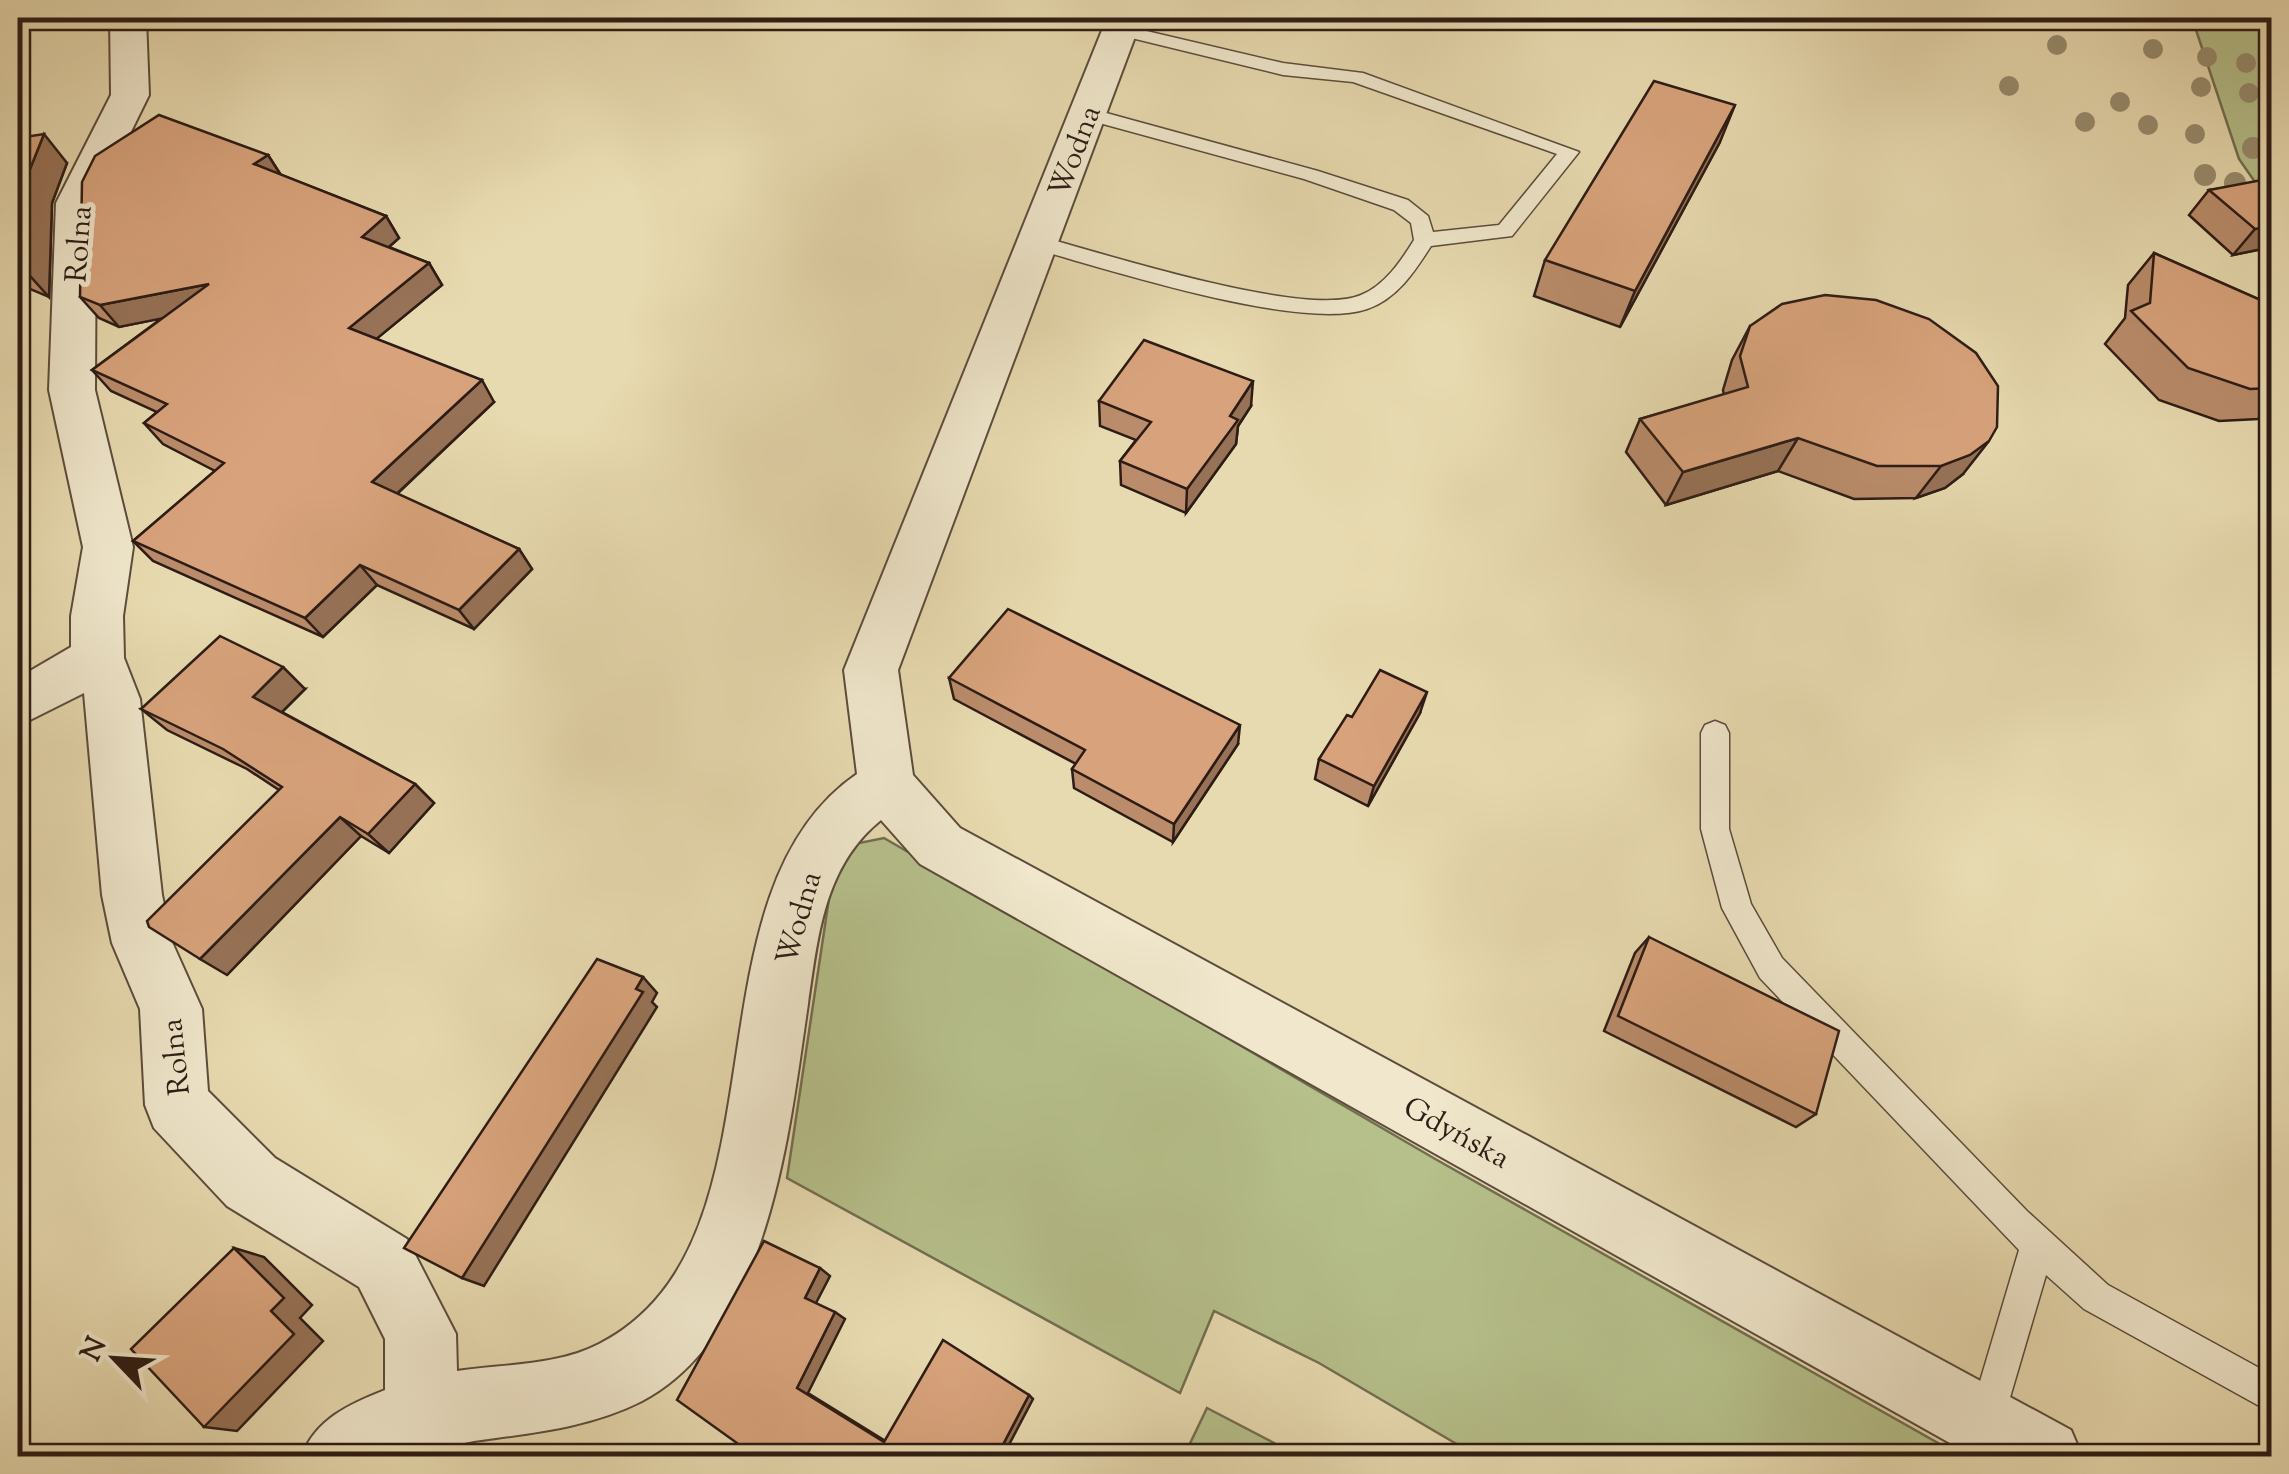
<svg xmlns="http://www.w3.org/2000/svg" width="2289" height="1474" font-family="'Sorts Mill Goudy',serif">
<rect width="100%" height="100%" fill="#e8dab0"/>
<filter id="stains"><feTurbulence type="fractalNoise" baseFrequency=".002" numOctaves="4"/><feColorMatrix values="0 0 0 0 .2 0 0 0 0 .09 0 0 0 0 .02 0 0 0 .5 -.17"/></filter>
<radialGradient id="worn" r=".72"><stop offset=".6" stop-color="#630" stop-opacity="0"/><stop offset="1" stop-color="#630" stop-opacity=".3"/></radialGradient>
<g fill="#b6c08b" stroke="#726e50" stroke-width="2.5">
<polygon points="2192,18 2271,18 2271,205 2239,159"/>
<polygon points="884,838 1437,1160 1961,1456 1477,1456 1319,1363 1214,1311 1180,1393 787,1178 830,892 844,846"/>
<polygon points="1207,1408 1299,1456 1184,1456"/>
</g>
<g fill="none" stroke-linecap="round" stroke-linejoin="round">
<g stroke="#5c4c3c" stroke-width="3">
<g id="lane">
<path d="M1121 25 1283 63 1363 73 1579 152 1512 236 1431 246C1415 271 1397 299 1367 309 1299 332 1105 268 1031 248L1028 243 1038 236C1103 253 1305 319 1361 295 1385 285 1401 261 1414 240L1411 223 1394 210 1304 179 1081 118V110L1088 108 1318 171 1408 200 1428 216 1433 232 1499 225 1557 154 1353 82 1283 75 1115 34V26Z"/>
<polygon points="1715,721 1725,725 1729,733 1729,829 1751,904 1782,958 2027,1211 2108,1285 2272,1375 2272,1413 2084,1309 2046,1275 1999,1435 1986,1440 1973,1435 1968,1422 2019,1250 1760,978 1722,908 1701,829 1701,733 1705,725"/>
</g>
</g>
<g stroke="#5c4c3c" stroke-width="4">
<path id="street" d="M110 18H146L149 95 96 203 95 390 133 547 123 616 124 658 140 699 162 895 172 942 202 1009 208 1091 275 1158 407 1239 456 1334 457 1371C502 1364 557 1366 599 1344 796 1243 677 898 857 774L844 670 1107 18H1142L898 670 913 775 960 828 2071 1430 2082 1456H1973L920 864 881 820C824 866 818 936 808 1004 789 1132 770 1333 642 1401 589 1428 531 1433 474 1441 451 1445 429 1452 408 1456 375 1463 335 1456 302 1456 315 1420 349 1404 385 1390V1339L359 1287 227 1206 154 1128 145 1105 140 1009 112 943 102 895 84 693 18 726V678L71 647V616L83 547 49 390 56 203 111 95Z"/>
</g>
<use href="#lane" fill="#f0e7cc" fill-rule="evenodd"/>
<use href="#street" fill="#f0e7cc" fill-rule="evenodd"/>
</g>
<g fill="#988c6e">
<circle cx="2057" cy="45" r="10"/>
<circle cx="2153" cy="49" r="10"/>
<circle cx="2207" cy="57" r="10"/>
<circle cx="2246" cy="63" r="10"/>
<circle cx="2009" cy="86" r="10"/>
<circle cx="2201" cy="87" r="10"/>
<circle cx="2249" cy="93" r="10"/>
<circle cx="2120" cy="102" r="10"/>
<circle cx="2085" cy="122" r="10"/>
<circle cx="2148" cy="125" r="10"/>
<circle cx="2195" cy="134" r="10"/>
<circle cx="2253" cy="148" r="11"/>
<circle cx="2205" cy="175" r="11"/>
<circle cx="2235" cy="183" r="11"/>
</g>
<g fill="#ba8c6b" stroke="#2d1c15" stroke-width="2.5">
<polygon points="18,138 67,163 52,203 49,297 18,284"/>
<polygon points="1720,142 1620,327 1534,296 1545,260"/>
<polygon points="268,155 281,175 386,216 399,238 389,247 429,263 442,285 376,339 494,402 397,494 519,549 532,569 474,629 377,585 323,637 153,561 133,541 215,471 163,444 144,423 157,412 111,391 92,370 162,318 119,327 99,318 80,297"/>
<polygon points="2272,182 2272,247 2233,255 2189,215 2209,190"/>
<polygon points="2154,253 2272,305 2272,411 2258,419 2219,421 2159,400 2105,344 2125,318 2128,285"/>
<polygon points="1750,326 1963,474 1945,488 1916,498 1854,499 1778,471 1666,505 1626,452 1640,419 1724,395 1723,390 1732,360"/>
<polygon points="1099,401 1251,406 1238,426 1236,444 1186,513 1121,485 1120,461 1136,440 1100,426"/>
<polygon points="949,678 1238,744 1173,842 1074,788 1072,769 1076,764 954,699"/>
<polygon points="305,689 282,712 415,784 434,803 389,853 361,836 227,975 279,790 247,769 167,730 141,709"/>
<polygon points="1420,713 1368,806 1315,779 1319,759 1352,717"/>
<polygon points="1649,937 1816,1114 1796,1127 1604,1031 1635,953"/>
</g>
<g fill="#977257" stroke="#2d1c15" stroke-width="2.5">
<polygon points="1735,105 1720,142 1620,327 1635,291"/>
<polygon points="44,134 67,163 52,203 49,297 23,268 28,174"/>
<polygon points="268,155 282,177 254,164"/>
<polygon points="386,216 399,238 375,259 362,237"/>
<polygon points="2272,226 2272,247 2233,255 2255,229"/>
<polygon points="429,263 442,285 363,350 349,328"/>
<polygon points="209,284 225,306 119,327 100,305"/>
<polygon points="482,380 494,402 387,503 372,482"/>
<polygon points="1253,381 1251,406 1238,426 1236,444 1186,513 1187,489 1230,416"/>
<polygon points="2272,406 2272,411 2258,419"/>
<polygon points="1798,438 1778,471 1666,505 1683,472"/>
<polygon points="1989,441 1963,474 1945,488 1916,498 1941,466"/>
<polygon points="519,549 532,569 474,629 459,610"/>
<polygon points="360,565 377,585 323,637 305,618"/>
<polygon points="283,667 305,689 276,718 253,697"/>
<polygon points="1427,692 1420,713 1368,806 1374,786"/>
<polygon points="1240,725 1238,744 1173,842 1174,824"/>
<polygon points="415,784 434,803 389,853 368,834"/>
<polygon points="340,817 361,836 227,975 200,959"/>
<polygon points="643,977 657,993 652,1002 657,1007 484,1286 462,1278"/>
<polygon points="234,1248 264,1257 312,1305 300,1318 323,1341 237,1431 204,1427 271,1311"/>
<polygon points="820,1268 830,1276 815,1305 805,1298"/>
<polygon points="835,1312 845,1319 808,1393 892,1445 884,1442 797,1388"/>
<polygon points="1029,1395 1033,1399 1003,1456 997,1456"/>
</g>
<g fill="#d8a37c" stroke="#2d1c15" stroke-width="2.5">
<polygon points="1654,81 1735,105 1635,291 1545,260"/>
<polygon points="159,115 268,155 254,164 386,216 362,237 429,263 349,328 482,380 372,482 519,549 459,610 360,565 305,618 133,541 224,463 144,423 167,404 92,370 209,284 100,305 80,297 82,182 95,156"/>
<polygon points="44,134 28,174 23,268 18,266 18,138"/>
<polygon points="2267,179 2272,182 2272,226 2255,229 2209,190"/>
<polygon points="2154,253 2272,305 2272,388 2250,389 2188,368 2131,311 2150,303"/>
<polygon points="1825,295 1876,300 1929,319 1976,353 1998,386 1997,427 1989,441 1970,455 1941,466 1877,466 1798,438 1683,472 1640,419 1748,387 1740,356 1750,326 1782,304"/>
<polygon points="1144,340 1253,381 1230,416 1238,420 1187,489 1120,461 1151,422 1099,401"/>
<polygon points="1008,609 1240,725 1174,824 1072,769 1085,750 949,678"/>
<polygon points="220,636 283,667 253,697 415,784 368,834 340,817 200,959 149,927 147,921 282,787 223,749 141,709"/>
<polygon points="1380,670 1427,692 1374,786 1319,759 1347,715 1352,717"/>
<polygon points="1649,937 1839,1031 1816,1114 1618,1016"/>
<polygon points="597,959 643,977 636,989 643,992 462,1278 404,1248"/>
<polygon points="764,1241 820,1268 805,1298 835,1312 797,1388 884,1442 943,1340 1029,1395 997,1456 755,1456 677,1400"/>
<polygon points="234,1248 284,1298 271,1311 294,1334 204,1427 131,1349"/>
</g>
<g text-anchor="middle" stroke-width="10" stroke-linejoin="round" paint-order="stroke">
<g font-size="30" fill="#2d1c15" stroke="#f0e7cc">
<text transform="translate(1074 151) rotate(-69)" y="10">Wodna</text>
<text transform="translate(78 244) rotate(-86)" y="10">Rolna</text>
<text transform="translate(798 918) rotate(-74)" y="10">Wodna</text>
<text transform="translate(175 1057) rotate(-96)" y="10">Rolna</text>
<text transform="translate(1457 1132) rotate(29)" y="10">Gdyńska</text>
</g>
</g>
<rect width="2289" height="1474" fill="none" stroke="#e8dab0" stroke-width="60"/>
<rect x="20" y="20" width="2249" height="1434" fill="none" stroke="#2d1c15" stroke-width="5"/>
<rect x="30" y="30" width="2229" height="1414" fill="none" stroke="#2d1c15" stroke-width="2.5"/>
<g transform="translate(115 1359) rotate(295)" stroke="#f0e7cc" stroke-width="8" paint-order="stroke">
<path d="M0-8L18 38L0 25L-18 38Z" fill="#2d1c15"/>
<text y="-15" font-size="28" font-weight="bold" text-anchor="middle" fill="#2d1c15">N</text>
</g>
<rect width="100%" height="100%" filter="url(#stains)"/>
<rect width="100%" height="100%" fill="url(#worn)"/>
</svg>
